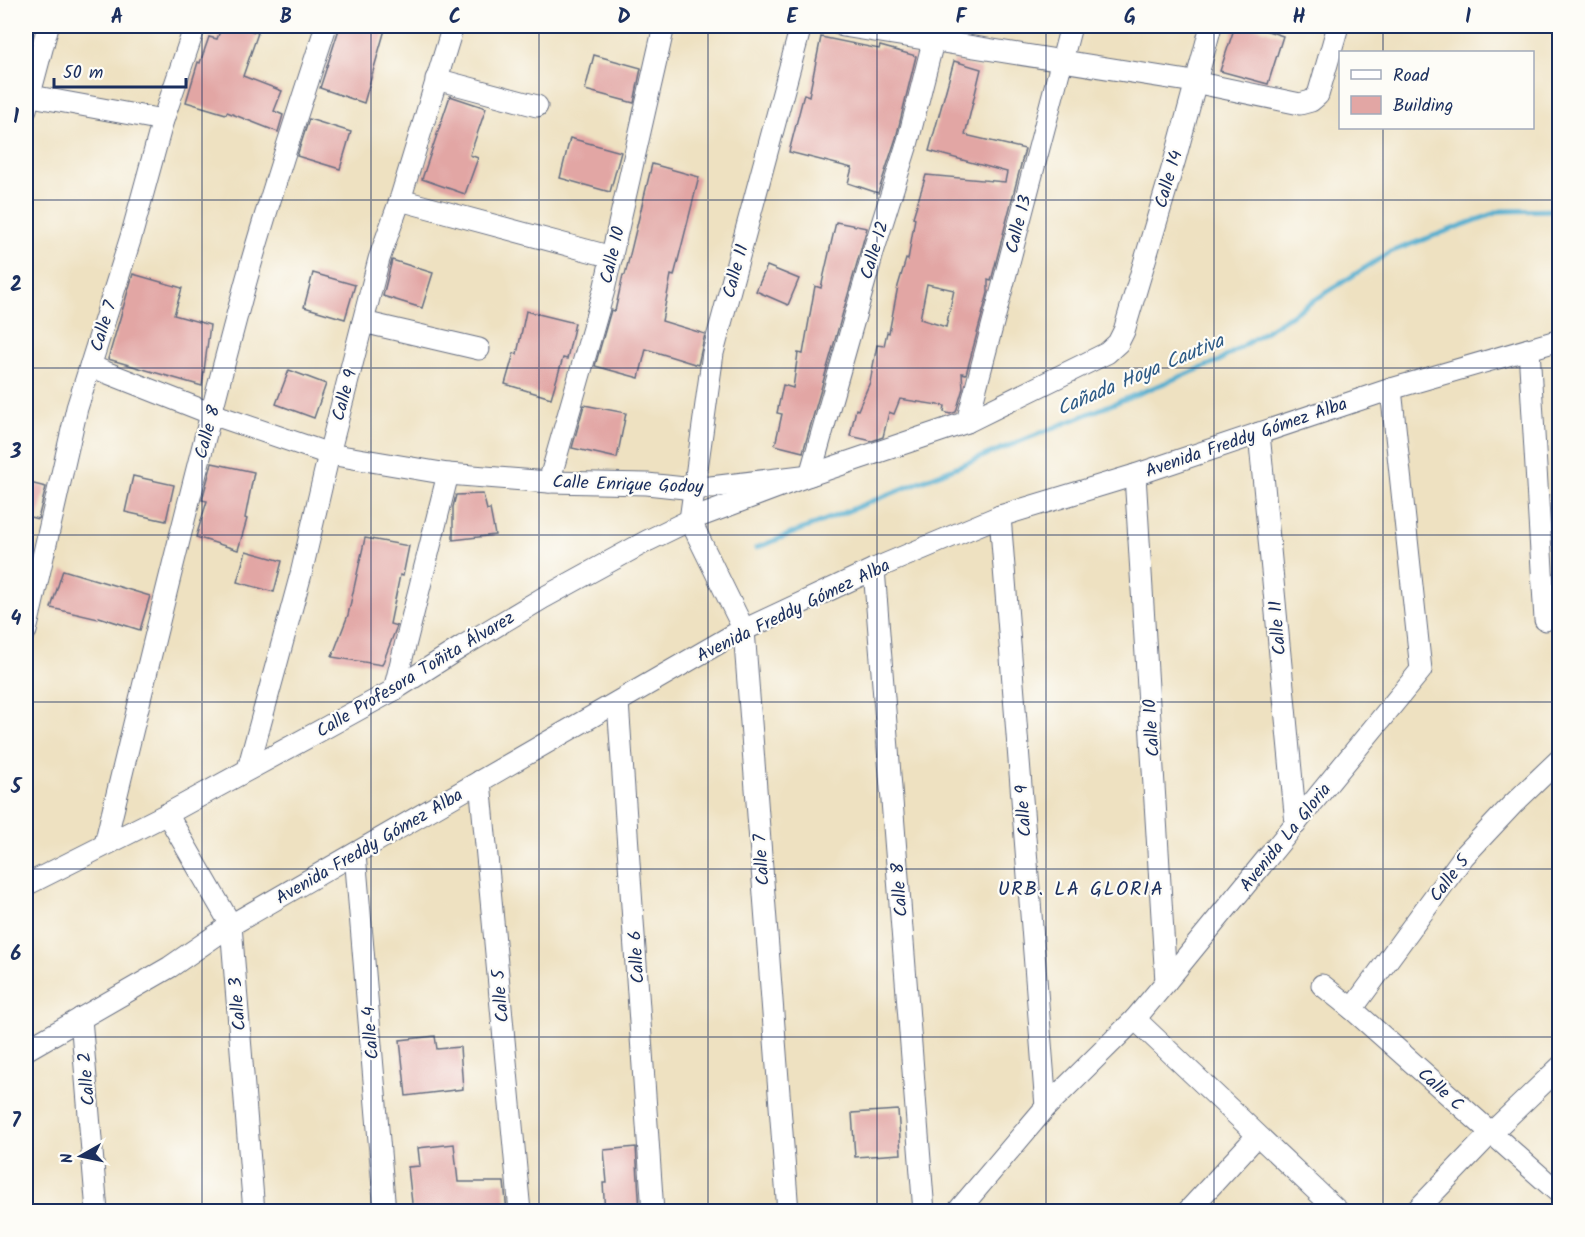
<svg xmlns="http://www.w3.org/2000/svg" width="1585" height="1237" font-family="Kalam,sans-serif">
<rect width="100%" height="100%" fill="#fdfcf7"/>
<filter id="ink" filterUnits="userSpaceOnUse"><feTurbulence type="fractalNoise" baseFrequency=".0167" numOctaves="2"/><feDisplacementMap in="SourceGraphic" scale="12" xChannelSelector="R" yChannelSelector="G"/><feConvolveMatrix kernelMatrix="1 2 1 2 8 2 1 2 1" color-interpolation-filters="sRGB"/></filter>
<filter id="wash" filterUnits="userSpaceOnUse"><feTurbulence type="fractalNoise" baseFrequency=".008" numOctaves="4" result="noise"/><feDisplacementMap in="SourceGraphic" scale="24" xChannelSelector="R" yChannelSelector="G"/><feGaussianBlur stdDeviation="1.35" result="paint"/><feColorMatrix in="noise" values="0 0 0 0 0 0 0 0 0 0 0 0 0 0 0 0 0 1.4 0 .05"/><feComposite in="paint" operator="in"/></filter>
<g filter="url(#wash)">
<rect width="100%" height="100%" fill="#eee1c1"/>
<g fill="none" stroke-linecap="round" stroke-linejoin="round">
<polyline stroke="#51adcf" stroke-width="5" points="756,548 1219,361 1390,252 1501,211 1560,210"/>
</g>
<g id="blocks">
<g fill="#e2a6a4" fill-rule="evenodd">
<polygon points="222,26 238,26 258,33 243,76 282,91 274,111 283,115 278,132 227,112 226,114 186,102 198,62 200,63 209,37 217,39"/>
<polygon points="340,26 386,26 364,103 320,88"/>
<polygon points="1235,26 1252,26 1283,36 1268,84 1220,71"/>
<polygon points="821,37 879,49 880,46 916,56 896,138 878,193 848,183 852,168 789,152 804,94 809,96"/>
<polygon points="594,55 641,68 634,103 585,90"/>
<path d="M954 61 981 69 965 135 1025 149 991 281 988 280V293L966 374 962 373 963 388 956 412 950 414 944 412 945 406 900 399 894 414 889 412 883 437 872 441 850 436 856 409 858 410 870 382 877 345 884 346 887 332 889 333 898 286 906 259 908 260 915 218 913 217 926 175 1005 182 1007 172 929 151ZM927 284 954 290 946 327 920 319Z"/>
<polygon points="450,96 486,108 470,155 478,158 465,194 422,179"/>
<polygon points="309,119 351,132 340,169 297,156"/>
<polygon points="570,138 621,152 610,192 560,178"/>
<polygon points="652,164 699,177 674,276 671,275 662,321 705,334 698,365 646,349 639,378 595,366 611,310 615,311 623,275 625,275"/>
<polygon points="836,222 867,228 803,452 775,445 782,414 777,413 783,385 793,388 798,353 803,354 815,286 821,288"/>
<polygon points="392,260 433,273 422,308 383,296"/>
<polygon points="767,266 799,279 788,305 756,291"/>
<polygon points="313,273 355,285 345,319 304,307"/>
<polygon points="133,274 182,288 174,315 210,325 202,386 108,359"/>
<polygon points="526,311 575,323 567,359 563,358 551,398 505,384 514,353 517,354"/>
<polygon points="289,370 326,384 314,418 276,404"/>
<polygon points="584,405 626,413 617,458 572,448"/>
<polygon points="212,463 254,472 245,518 247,519 238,550 196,537 207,501 202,500"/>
<polygon points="133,476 174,485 166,521 125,512"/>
<polygon points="26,482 46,487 38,519 26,516"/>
<polygon points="483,494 487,510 490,509 495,535 453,540 453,507 456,495"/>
<polygon points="365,538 409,546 403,576 400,575 390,624 397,626 382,665 332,657 348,615"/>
<polygon points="246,551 282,561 274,592 237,582"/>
<polygon points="63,570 150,596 140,630 99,617 98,619 51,608"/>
<polygon points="435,1036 437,1049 460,1047 463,1089 406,1096 400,1040"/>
<polygon points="898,1110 901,1154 855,1157 852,1113"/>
<polygon points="454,1144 458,1182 504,1182 507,1212 413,1212 408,1167 420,1166 418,1148"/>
<polygon points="636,1147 640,1212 605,1212 603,1183 607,1183 604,1150"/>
</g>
</g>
</g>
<g filter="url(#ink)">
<use href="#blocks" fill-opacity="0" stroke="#656d81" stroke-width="1.5"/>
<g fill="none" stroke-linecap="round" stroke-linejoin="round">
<g stroke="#656d81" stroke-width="23">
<g id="street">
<polyline points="843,26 1194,82 1300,104 1311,101 1318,95 1338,26"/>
<polyline points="436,79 537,106"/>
<polyline points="26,95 163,120"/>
<polyline points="26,109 48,26"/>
<polyline points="400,200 612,257"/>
<polyline points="363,322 479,349"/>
<polyline points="1529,349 1545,620"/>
<polyline points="90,366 212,414 329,454 448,474 549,482 647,484 694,489 810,475 967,422 1107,353 1118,343 1124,331 1175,159 1211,26"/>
<polyline points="967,422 1071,26"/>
<polyline points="1259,433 1296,824"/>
<polyline points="1135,475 1166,982"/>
<polyline points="549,482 604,290 664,26"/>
<polyline points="1000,516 1046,1107"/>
<polyline points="874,569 924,1212"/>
<polyline points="26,631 77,408 131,237 163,120 195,26"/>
<polyline points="394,690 448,474"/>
<polyline points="618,702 653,1212"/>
<polyline points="248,769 301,574 329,454 379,259 400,200 453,26"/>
<polyline points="480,781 520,1212"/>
<polyline points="167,814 231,925 254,1212"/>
<path d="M105 844C150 657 195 471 245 285 269 198 298 112 326 26"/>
<polyline points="355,854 385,1212"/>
<polyline points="26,885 167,814 325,728 394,690 463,646 543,598 647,541 690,520 810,475 874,249 908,141 937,26"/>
<polyline points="1322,985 1352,1009 1560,1194"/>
<polyline points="1352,1009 1464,856 1512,805 1560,759"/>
<polyline points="81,1018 97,1212"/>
<polyline points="1135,1019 1339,1212"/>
<polyline points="26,1050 170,967 231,925 733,635 874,569 1000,516 1135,475 1391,389 1560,340"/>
<polyline points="788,1212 744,630 690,520 713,353 801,26"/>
<polyline points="957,1212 1046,1107 1135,1019 1166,982 1421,670 1391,389"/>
<polyline points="1187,1212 1257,1136"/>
<polyline points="1415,1212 1490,1134 1560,1067"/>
</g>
</g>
<use href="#street" stroke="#fff" stroke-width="21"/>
</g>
</g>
<path fill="none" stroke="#1b2f5e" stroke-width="1.5" stroke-opacity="0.55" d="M202 26V1212M371 26V1212M539 26V1212M708 26V1212M877 26V1212M1046 26V1212M1214 26V1212M1383 26V52M1383 128V1212M26 200H1560M26 368H1560M26 535H1560M26 702H1560M26 869H1560M26 1037H1560"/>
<g text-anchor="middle" stroke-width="4.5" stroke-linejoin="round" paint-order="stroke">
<g font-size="18" fill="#1b2f5e" stroke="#fdfcf7">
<text transform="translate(1168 179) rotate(-74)" y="6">Calle 14</text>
<text transform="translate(1018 224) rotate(-76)" y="6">Calle 13</text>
<text transform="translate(874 250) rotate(-73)" y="6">Calle 12</text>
<text transform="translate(612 255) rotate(-77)" y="6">Calle 10</text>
<text transform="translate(735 271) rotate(-75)" y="6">Calle 11</text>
<text transform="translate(103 326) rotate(-73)" y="6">Calle 7</text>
<text transform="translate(344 395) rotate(-75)" y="6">Calle 9</text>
<text transform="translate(207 432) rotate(-75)" y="6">Calle 8</text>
<text transform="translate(1246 437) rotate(-19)" y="6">Avenida Freddy Gómez Alba</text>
<text transform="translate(628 484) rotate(2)" y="6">Calle Enrique Godoy</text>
<text transform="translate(793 610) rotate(-26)" y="6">Avenida Freddy Gómez Alba</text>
<text transform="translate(1277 628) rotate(-95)" y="6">Calle 11</text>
<text transform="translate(415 674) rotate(-31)" y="6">Calle Profesora Toñita Álvarez</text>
<text transform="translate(1151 728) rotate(-94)" y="6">Calle 10</text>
<text transform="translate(1023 811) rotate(-94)" y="6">Calle 9</text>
<text transform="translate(1285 837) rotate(-51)" y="6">Avenida La Gloria</text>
<text transform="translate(369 846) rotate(-30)" y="6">Avenida Freddy Gómez Alba</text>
<text transform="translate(761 860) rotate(-94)" y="6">Calle 7</text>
<text transform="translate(1449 878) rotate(-53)" y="6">Calle 5</text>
<text transform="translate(899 890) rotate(-94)" y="6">Calle 8</text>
<text transform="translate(636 957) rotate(-94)" y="6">Calle 6</text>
<text transform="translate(500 996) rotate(-95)" y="6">Calle 5</text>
<text transform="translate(237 1004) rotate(-95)" y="6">Calle 3</text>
<text transform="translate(370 1033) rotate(-95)" y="6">Calle 4</text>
<text transform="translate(86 1079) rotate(-95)" y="6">Calle 2</text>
<text transform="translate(1441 1089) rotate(42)" y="6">Calle C</text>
</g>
<g font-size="20" font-style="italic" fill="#2e5b86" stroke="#fdfcf7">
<text transform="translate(1140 374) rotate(-23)" y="7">Cañada Hoya Cautiva</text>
</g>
<g font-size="20" letter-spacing="1.5" fill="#1b2f5e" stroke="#fdfcf7">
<text x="1081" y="895">URB. LA GLORIA</text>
</g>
</g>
<rect width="1585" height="1237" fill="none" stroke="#fdfcf7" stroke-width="66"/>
<rect x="1339" y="51" width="195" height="78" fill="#fdfcf7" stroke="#a3aaba" stroke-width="1.5"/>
<rect x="1351" y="70" width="30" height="9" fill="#ffffff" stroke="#a3aaba" stroke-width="1.5"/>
<text x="1393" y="81" font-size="18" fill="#1b2f5e">Road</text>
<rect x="1351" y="96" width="30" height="18" fill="#e2a6a4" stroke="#a3aaba" stroke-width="1.5"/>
<text x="1393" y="111" font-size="18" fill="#1b2f5e">Building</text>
<g transform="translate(81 1156) rotate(261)" stroke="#fdfcf7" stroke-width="4.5" paint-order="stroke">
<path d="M0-4.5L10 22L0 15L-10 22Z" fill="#1b2f5e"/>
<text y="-9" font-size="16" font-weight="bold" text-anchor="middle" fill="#1b2f5e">N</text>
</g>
<path d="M54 78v9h132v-9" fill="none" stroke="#1b2f5e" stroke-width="3"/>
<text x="63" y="78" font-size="18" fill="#1b2f5e" stroke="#fdfcf7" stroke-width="4.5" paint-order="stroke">50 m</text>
<rect x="33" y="33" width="1519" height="1171" fill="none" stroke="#1b2f5e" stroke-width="2"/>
<g font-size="20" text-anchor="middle" font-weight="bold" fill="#1b2f5e">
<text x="117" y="23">A</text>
<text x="286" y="23">B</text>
<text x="455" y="23">C</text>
<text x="624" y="23">D</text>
<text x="792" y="23">E</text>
<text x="961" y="23">F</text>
<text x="1130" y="23">G</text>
<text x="1299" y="23">H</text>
<text x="1468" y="23">I</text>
<text x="16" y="123">1</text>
<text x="16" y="291">2</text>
<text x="16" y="458">3</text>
<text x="16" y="625">4</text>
<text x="16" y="793">5</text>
<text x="16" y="960">6</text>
<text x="16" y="1127">7</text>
</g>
</svg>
